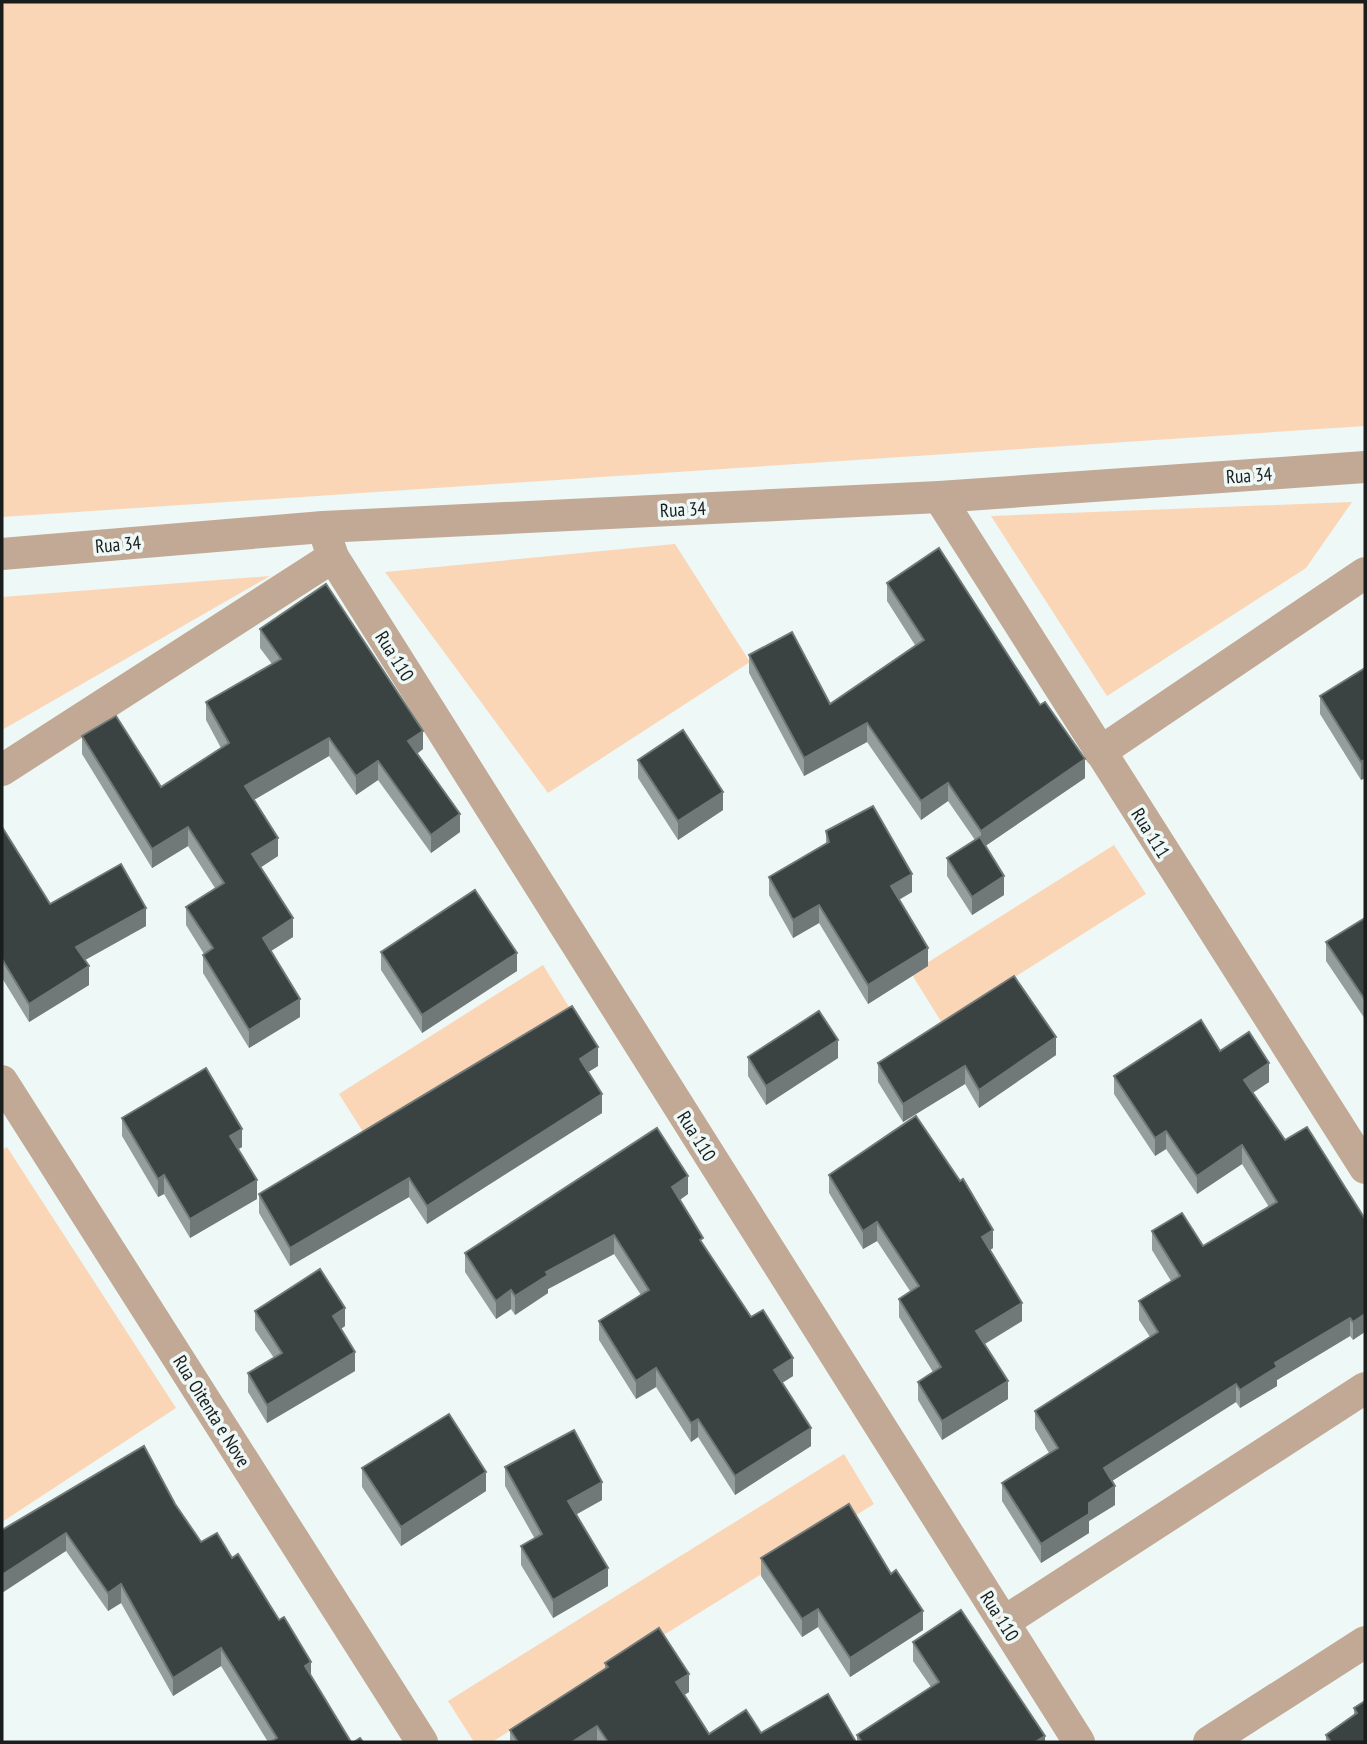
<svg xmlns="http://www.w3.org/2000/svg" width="1367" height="1744" font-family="'PT Sans Narrow',sans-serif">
<rect width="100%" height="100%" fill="#eef8f6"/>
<g fill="#fad6b7">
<polygon points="2,2 1365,2 1365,426 2,517"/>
<polygon points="1352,502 1306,568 1107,696 991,516"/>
<polygon points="675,544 750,662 548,793 385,572"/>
<polygon points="270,576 2,730 2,597"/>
<polygon points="1114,845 1146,894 942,1023 911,973"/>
<polygon points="543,965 574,1015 370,1143 339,1094"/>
<polygon points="7,1147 176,1408 2,1522 2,1150"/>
<polygon points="844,1454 874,1504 492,1742 474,1742 448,1701"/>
</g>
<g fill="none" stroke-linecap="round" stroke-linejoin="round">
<g stroke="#c1a995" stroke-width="32">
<polyline points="939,497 1365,1168"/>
<polyline points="323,527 333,557 1079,1742"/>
<polyline points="2,554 323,527 939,497 1365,467"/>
<polyline points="1100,752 1365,573"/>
<polyline points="2,770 333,557"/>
<polyline points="2,1081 422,1742"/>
<polyline points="1004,1622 1365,1388"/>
<polyline points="1209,1742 1365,1642"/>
</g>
</g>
<g fill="#949e9c">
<polygon points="887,583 1085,778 985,846 1004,895 972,915 947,876 947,858 975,840 948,801 921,820 867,742 804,776 749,673 749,655 830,704 915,645 887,601"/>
<polygon points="260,629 423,749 417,754 460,832 431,853 378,780 356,795 329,756 254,800 278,856 261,867 293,937 271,951 300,1017 249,1048 203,973 203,955 204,954 186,925 186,907 215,888 188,846 152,868 82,754 82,736 161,787 221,748 206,720 206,702 272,664 260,648"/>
<polygon points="1365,668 1365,778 1361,780 1320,714 1320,696"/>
<polygon points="638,760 723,810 678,840 638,778"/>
<polygon points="2,827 50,904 146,926 85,960 89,985 29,1022 2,978"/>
<polygon points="826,831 912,892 899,900 928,966 868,1004 819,923 793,938 769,895 769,877 826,843"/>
<polygon points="1365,918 1365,1019 1326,961 1326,942"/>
<polygon points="381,952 517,971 422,1033 381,970"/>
<polygon points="1220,1051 1269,1082 1253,1093 1285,1140 1365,1219 1353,1340 1350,1336 1277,1380 1277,1386 1240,1408 1236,1402 1112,1481 1115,1505 1089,1521 1089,1533 1041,1563 1002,1501 1002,1483 1049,1453 1035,1429 1035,1411 1150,1337 1139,1320 1139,1301 1171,1281 1152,1250 1152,1231 1203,1246 1269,1207 1242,1164 1197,1194 1166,1149 1155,1156 1114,1094 1114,1076"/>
<polygon points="1056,1055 979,1108 965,1084 903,1122 878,1082 878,1063"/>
<polygon points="748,1057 838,1058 766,1105 748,1076"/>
<polygon points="598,1066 588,1072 602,1113 427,1224 409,1197 290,1266 259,1213 259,1194"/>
<polygon points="122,1118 242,1147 238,1149 257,1199 190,1238 164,1194 158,1197 122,1136"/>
<polygon points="829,1175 993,1248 990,1250 1022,1321 985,1344 1008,1399 942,1440 918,1400 918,1382 933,1372 899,1317 899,1299 910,1291 877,1241 863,1249 829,1193"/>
<polygon points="688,1194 680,1200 703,1246 751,1317 793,1376 782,1383 811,1446 735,1495 698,1437 691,1442 656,1387 636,1399 599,1340 599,1321 641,1295 614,1254 548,1289 548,1293 515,1315 511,1309 496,1319 465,1272 465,1253"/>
<polygon points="255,1311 345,1326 341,1329 355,1371 267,1423 248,1392 248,1373 274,1358 255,1330"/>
<polygon points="505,1467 602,1500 577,1514 608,1586 553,1618 521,1565 521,1546 535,1539 505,1486"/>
<polygon points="362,1468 486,1491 401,1546 362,1487"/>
<polygon points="175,1504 201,1542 232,1558 311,1676 351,1742 268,1742 221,1666 173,1696 121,1603 108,1611 66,1551 2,1530"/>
<polygon points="761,1558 923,1630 850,1677 818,1627 802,1637 761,1576"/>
<polygon points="913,1642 1045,1742 857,1742 857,1735 931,1687 913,1661"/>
<polygon points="605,1663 689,1692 684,1695 709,1734 761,1733 856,1742 510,1742 510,1730 605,1669"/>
<polygon points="1365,1701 1365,1742 1326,1742 1326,1735 1354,1715 1354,1708"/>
</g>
<g fill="#707977">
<polygon points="867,723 867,742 804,776 804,758"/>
<polygon points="423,731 423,749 408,760 408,741"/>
<polygon points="329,738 329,756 245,805 245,786"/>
<polygon points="1085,759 1085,778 981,849 981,831"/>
<polygon points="1365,760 1365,778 1361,780 1361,762"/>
<polygon points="378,761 378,780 356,795 356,776"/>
<polygon points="948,783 948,801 921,820 921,801"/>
<polygon points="723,792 723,810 678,840 678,821"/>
<polygon points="460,814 460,832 431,853 431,835"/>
<polygon points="188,827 188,846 152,868 152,849"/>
<polygon points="278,838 278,856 252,873 252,854"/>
<polygon points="912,874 912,892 891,904 891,886"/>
<polygon points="1004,876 1004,895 972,915 972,897"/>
<polygon points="819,905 819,923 793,938 793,920"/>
<polygon points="146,908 146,926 76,965 76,947"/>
<polygon points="293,918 293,937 263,956 263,938"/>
<polygon points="928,948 928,966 868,1004 868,985"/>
<polygon points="517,953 517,971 422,1033 422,1015"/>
<polygon points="89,966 89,985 29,1022 29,1004"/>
<polygon points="300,999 300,1017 249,1048 249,1030"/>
<polygon points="1056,1037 1056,1055 979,1108 979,1090"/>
<polygon points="838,1040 838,1058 766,1105 766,1086"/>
<polygon points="598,1047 598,1066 580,1077 580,1059"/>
<polygon points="1269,1063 1269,1082 1244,1098 1244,1080"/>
<polygon points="965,1066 965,1084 903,1122 903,1104"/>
<polygon points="602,1094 602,1113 427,1224 427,1206"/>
<polygon points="242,1129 242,1147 230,1154 230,1136"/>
<polygon points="1166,1131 1166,1149 1155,1156 1155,1138"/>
<polygon points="1242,1145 1242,1164 1197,1194 1197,1176"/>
<polygon points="164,1175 164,1194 158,1197 158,1179"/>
<polygon points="688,1176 688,1194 672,1205 672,1187"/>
<polygon points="409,1178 409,1197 290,1266 290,1248"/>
<polygon points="257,1180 257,1199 190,1238 190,1219"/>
<polygon points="877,1222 877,1241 863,1249 863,1231"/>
<polygon points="993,1230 993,1248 982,1255 982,1237"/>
<polygon points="614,1235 614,1254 548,1289 548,1293 515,1315 515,1296 546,1272"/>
<polygon points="511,1290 511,1309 496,1319 496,1301"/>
<polygon points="1022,1303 1022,1321 976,1349 976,1331"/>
<polygon points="345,1308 345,1326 333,1334 333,1316"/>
<polygon points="1365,1314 1365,1332 1353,1340 1353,1322"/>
<polygon points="1350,1318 1350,1336 1277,1380 1277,1386 1240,1408 1240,1390 1275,1363"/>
<polygon points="355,1352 355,1371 267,1423 267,1405"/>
<polygon points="793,1358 793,1376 774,1388 774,1370"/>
<polygon points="656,1368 656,1387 636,1399 636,1381"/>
<polygon points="1008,1381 1008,1399 942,1440 942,1421"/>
<polygon points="1236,1384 1236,1402 1104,1486 1104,1468"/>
<polygon points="698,1419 698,1437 691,1442 691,1423"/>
<polygon points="811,1428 811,1446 735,1495 735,1476"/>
<polygon points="486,1472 486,1491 401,1546 401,1527"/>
<polygon points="602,1482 602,1500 568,1519 568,1501"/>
<polygon points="1115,1486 1115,1505 1089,1521 1089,1533 1041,1563 1041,1544 1089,1503"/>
<polygon points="66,1533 66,1551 2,1593 2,1575"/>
<polygon points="608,1568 608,1586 553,1618 553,1600"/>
<polygon points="121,1584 121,1603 108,1611 108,1593"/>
<polygon points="818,1609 818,1627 802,1637 802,1619"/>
<polygon points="923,1611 923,1630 850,1677 850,1658"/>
<polygon points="221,1648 221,1666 173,1696 173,1678"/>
<polygon points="311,1662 311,1680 305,1666"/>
<polygon points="689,1674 689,1692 676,1700 676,1682"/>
<polygon points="597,1726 597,1742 572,1742"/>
<polygon points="1045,1736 1045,1742 1035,1742"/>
</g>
<g fill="#3a4341" stroke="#707977" stroke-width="2">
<polygon points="939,548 1040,705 1045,702 1085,759 981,831 948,783 921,801 867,723 804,758 749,655 792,632 830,704 924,640 887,583"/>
<polygon points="326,584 423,731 408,741 460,814 431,835 378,761 356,776 329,738 245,786 278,838 252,854 293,918 263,938 300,999 249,1030 203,955 213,948 186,907 224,883 188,827 152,849 82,736 116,716 161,787 229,743 206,702 281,659 260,629"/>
<polygon points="1365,668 1365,760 1361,762 1320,696"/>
<polygon points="683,730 723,792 678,821 638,760"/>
<polygon points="873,806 912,874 891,886 928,948 868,985 819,905 793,920 769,877 829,842 826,831"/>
<polygon points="2,827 50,904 121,864 146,908 76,947 89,966 29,1004 2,959"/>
<polygon points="980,837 1004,876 972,897 947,858"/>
<polygon points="475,890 517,953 422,1015 381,952"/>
<polygon points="1365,918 1365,1000 1326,942"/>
<polygon points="1014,976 1056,1037 979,1090 965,1066 903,1104 878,1063"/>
<polygon points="572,1006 598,1047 580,1059 602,1094 427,1206 409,1178 290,1248 259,1194"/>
<polygon points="819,1011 838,1040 766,1086 748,1057"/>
<polygon points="1201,1020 1220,1051 1249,1032 1269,1063 1244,1080 1285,1140 1307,1127 1365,1219 1365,1314 1353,1322 1350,1318 1275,1363 1277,1367 1240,1390 1236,1384 1104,1468 1115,1486 1089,1503 1089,1514 1041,1544 1002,1483 1058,1448 1035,1411 1158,1332 1139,1301 1180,1276 1152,1231 1182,1213 1203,1246 1277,1202 1242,1145 1197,1176 1166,1131 1155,1138 1114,1076"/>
<polygon points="206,1068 242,1129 230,1136 257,1180 190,1219 164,1175 158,1179 122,1118"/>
<polygon points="916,1116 960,1181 963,1179 993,1230 982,1237 1022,1303 976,1331 1008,1381 942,1421 918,1382 941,1367 899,1299 919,1286 877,1222 863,1231 829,1175"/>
<polygon points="657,1128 688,1176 672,1187 703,1238 700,1240 751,1317 763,1310 793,1358 774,1370 811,1428 735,1476 698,1419 691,1423 656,1368 636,1381 599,1321 649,1290 614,1235 546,1272 548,1275 515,1296 511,1290 496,1301 465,1253"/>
<polygon points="320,1269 345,1308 333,1316 355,1352 267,1405 248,1373 282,1353 255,1311"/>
<polygon points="449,1414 486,1472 401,1527 362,1468"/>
<polygon points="574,1430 602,1482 568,1501 608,1568 553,1600 521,1546 542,1534 505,1467"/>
<polygon points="144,1446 175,1504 201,1542 217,1533 232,1558 238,1554 279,1620 284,1617 311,1662 305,1666 351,1742 270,1742 277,1738 221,1648 173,1678 121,1584 108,1593 66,1533 2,1575 2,1530"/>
<polygon points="849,1504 891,1574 896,1570 923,1611 850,1658 818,1609 802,1619 761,1558"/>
<polygon points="961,1610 1045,1736 1035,1742 862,1742 857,1735 939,1682 913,1642"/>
<polygon points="659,1628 689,1674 676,1682 709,1734 746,1710 761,1733 828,1694 856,1742 608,1742 597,1726 572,1742 518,1742 510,1730 608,1667 605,1663"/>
<polygon points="1365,1701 1365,1742 1331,1742 1326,1735 1357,1713 1354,1708"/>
<polygon points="360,1738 363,1742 354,1742"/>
</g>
<g text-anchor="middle" stroke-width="7" stroke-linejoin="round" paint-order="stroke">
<g font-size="19" fill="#191d1c" stroke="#eef8f6">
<text transform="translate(1249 475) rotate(-4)" y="7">Rua 34</text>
<text transform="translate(683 509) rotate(-3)" y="7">Rua 34</text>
<text transform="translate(118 544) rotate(-5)" y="7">Rua 34</text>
<text transform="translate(395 656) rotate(58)" y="7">Rua 110</text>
<text transform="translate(1151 833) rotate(58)" y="7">Rua 111</text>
<text transform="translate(697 1136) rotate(58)" y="7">Rua 110</text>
<text transform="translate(212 1411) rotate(58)" y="7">Rua Oitenta e Nove</text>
<text transform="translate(1000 1616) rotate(58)" y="7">Rua 110</text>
</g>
</g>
<rect width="1367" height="1744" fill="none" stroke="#191d1c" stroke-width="7"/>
</svg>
